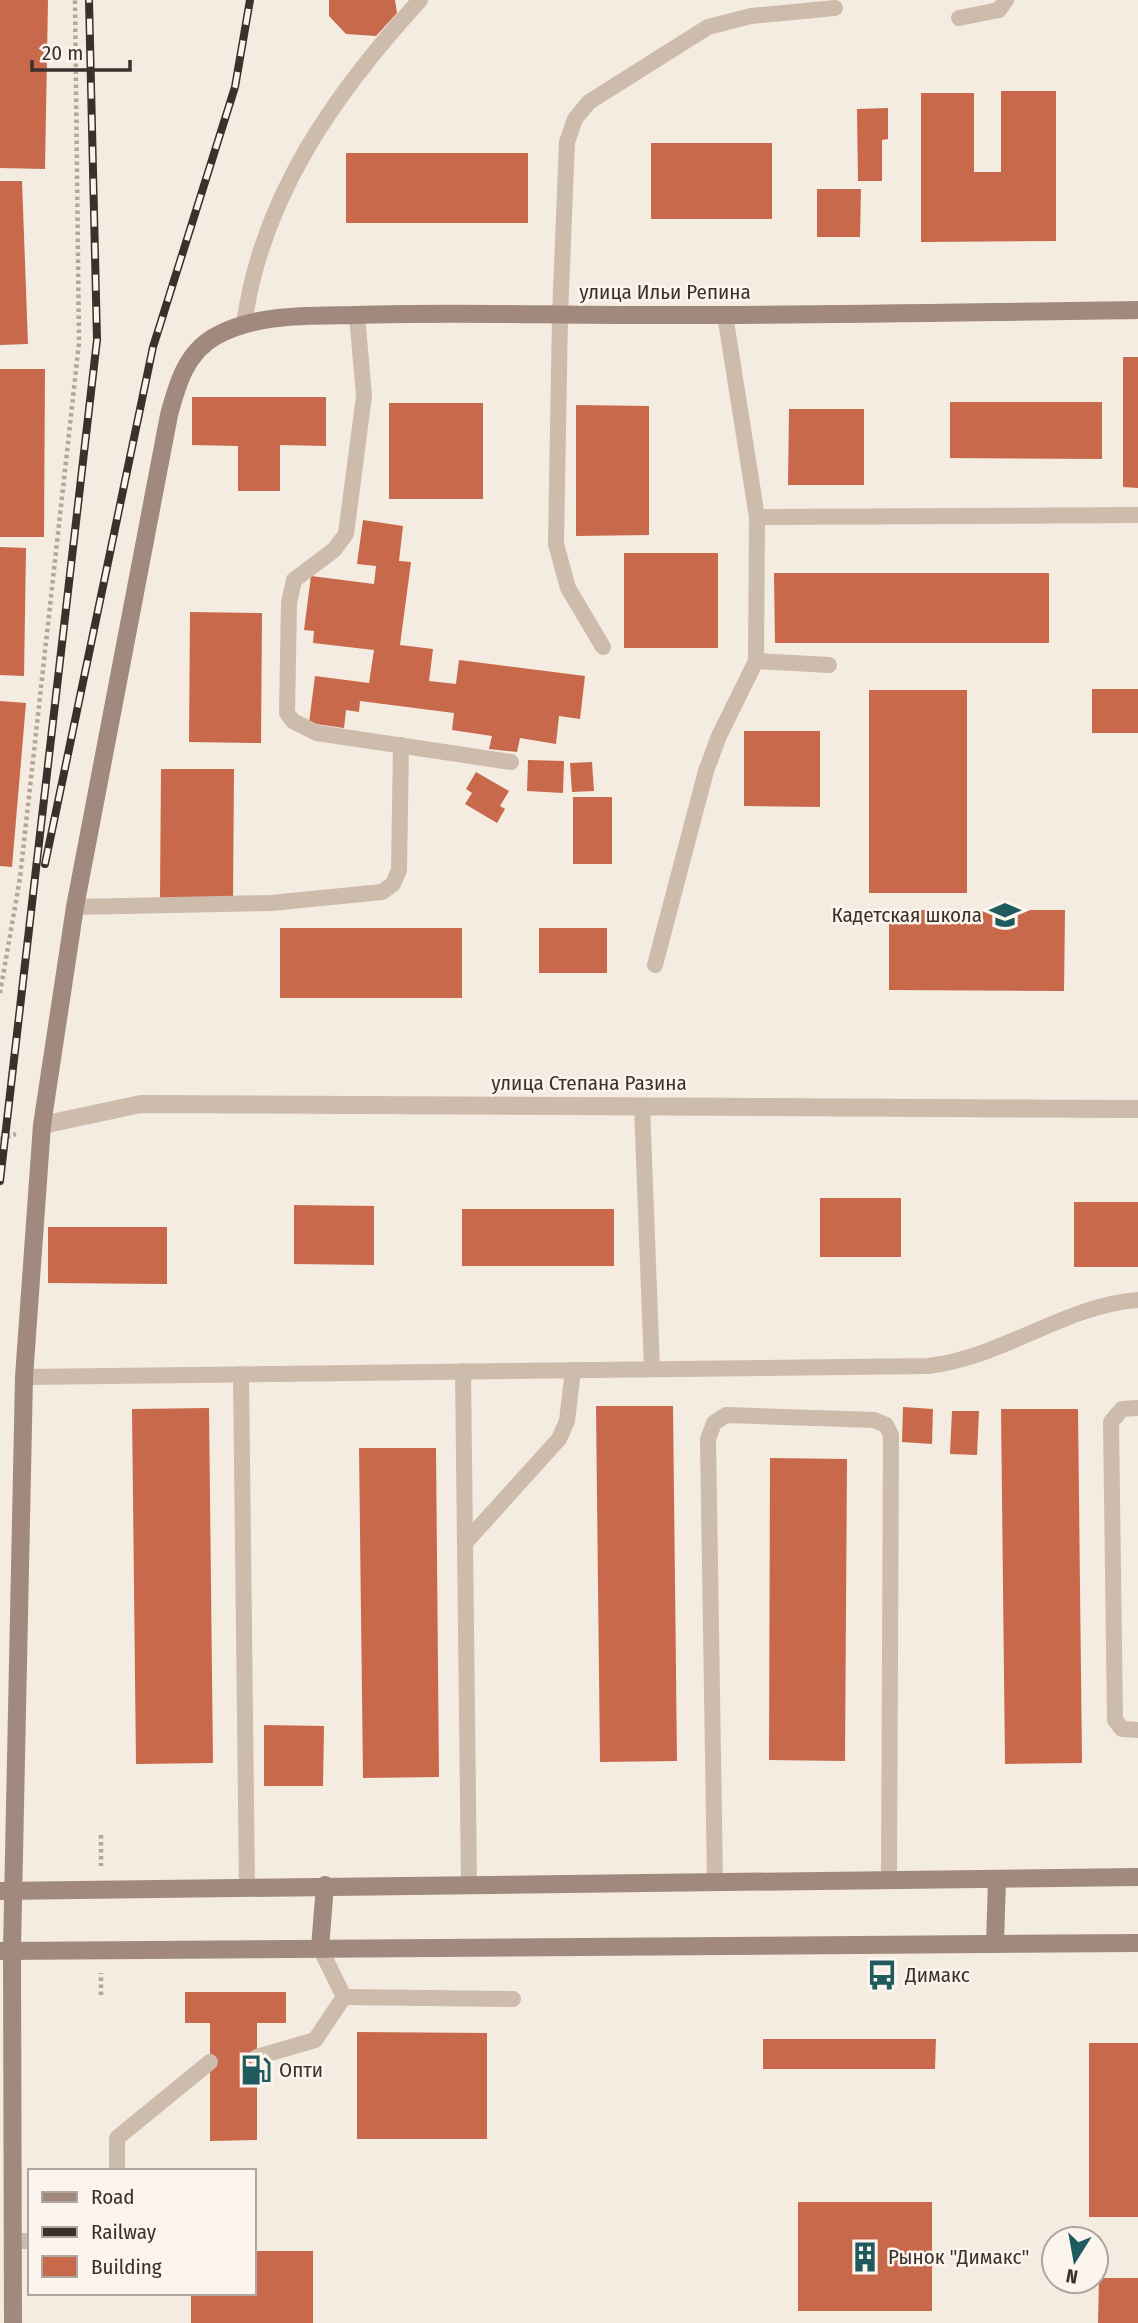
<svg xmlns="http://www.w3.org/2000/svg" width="1138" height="2323" font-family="'Fira Sans Condensed',sans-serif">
<rect width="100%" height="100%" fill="#f4ebe1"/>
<g fill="#c8694b">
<polygon points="0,0 48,0 45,169 0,168"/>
<polygon points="329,0 395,0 397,13 376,36 346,34 329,16"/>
<polygon points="1001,91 1056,91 1056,241 921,242 921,93 974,93 974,172 1001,172"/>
<polygon points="888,108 888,139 882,140 882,181 858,181 857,109"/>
<rect x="651" y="143" width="121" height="76"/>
<rect x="346" y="153" width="182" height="70"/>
<polygon points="0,181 22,181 28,344 0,345"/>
<polygon points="817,189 861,189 860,237 817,237"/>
<polygon points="1123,357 1138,357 1138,488 1123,487"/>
<polygon points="0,369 45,369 44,537 0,537"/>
<polygon points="192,397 326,397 326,446 280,445 280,491 238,491 238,446 192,445"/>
<polygon points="950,402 1102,402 1102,459 950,458"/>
<rect x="389" y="403" width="94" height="96"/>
<polygon points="576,405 649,406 649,535 576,536"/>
<polygon points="789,409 864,409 864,485 788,485"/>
<polygon points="363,520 403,526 399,561 411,562 400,645 433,649 429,681 456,684 459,660 585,676 580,719 559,716 556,744 520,738 517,752 489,749 492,736 452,730 454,713 360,701 359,712 346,710 344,728 309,723 315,676 369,683 374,650 313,643 314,631 304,630 311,576 374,584 376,566 357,564"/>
<polygon points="0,547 26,548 24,676 0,675"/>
<rect x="624" y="553" width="94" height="95"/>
<polygon points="774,573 1049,573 1049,643 775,643"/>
<polygon points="190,612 262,613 261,743 189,742"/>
<rect x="1092" y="689" width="46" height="44"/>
<rect x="869" y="690" width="98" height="203"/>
<polygon points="0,701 26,703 12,867 0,866"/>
<polygon points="744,731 820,731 820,807 744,806"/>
<polygon points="528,760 564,761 563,793 527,791"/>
<polygon points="592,762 594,791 572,792 570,763"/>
<polygon points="161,769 234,769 233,899 160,898"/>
<polygon points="476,772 509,791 500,806 505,809 497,823 465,804 472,793 466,789"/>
<rect x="573" y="797" width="39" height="67"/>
<polygon points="889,910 1065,910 1064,991 889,990"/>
<rect x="280" y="928" width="182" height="70"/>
<rect x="539" y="928" width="68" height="45"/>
<rect x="820" y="1198" width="81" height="59"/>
<rect x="1074" y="1202" width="64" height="65"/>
<polygon points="294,1205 374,1206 374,1265 294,1264"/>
<rect x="462" y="1209" width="152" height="57"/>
<polygon points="48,1227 167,1227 167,1284 48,1283"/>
<polygon points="596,1406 673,1406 677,1761 600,1762"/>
<polygon points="903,1407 933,1409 932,1444 902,1442"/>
<polygon points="209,1408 213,1763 136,1764 132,1409"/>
<polygon points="1001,1409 1078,1409 1082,1763 1005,1764"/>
<polygon points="952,1411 979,1411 977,1455 950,1454"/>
<polygon points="359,1448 436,1448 439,1777 363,1778"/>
<polygon points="770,1458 847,1459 845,1761 769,1760"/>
<polygon points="264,1725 324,1726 323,1786 264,1786"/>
<polygon points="185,1992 286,1992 286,2023 257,2023 257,2140 210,2141 210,2023 185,2023"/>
<polygon points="357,2032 487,2033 487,2139 357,2139"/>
<polygon points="763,2039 936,2039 935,2069 763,2069"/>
<rect x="1089" y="2043" width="49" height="174"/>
<rect x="798" y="2202" width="134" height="109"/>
<polygon points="254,2251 313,2251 313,2323 191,2323 191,2293 254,2293"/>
<polygon points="1099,2278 1138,2278 1138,2323 1098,2323"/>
</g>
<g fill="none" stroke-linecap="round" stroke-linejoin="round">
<g stroke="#b9a596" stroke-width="4.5" stroke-dasharray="3.5 3.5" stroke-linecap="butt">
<polyline points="0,993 20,878 79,343 75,0"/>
<polyline points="0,1139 16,1134"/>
<polyline points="101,1835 101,1866"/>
<polyline points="101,1995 101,1973"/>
</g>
<g stroke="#cdbbac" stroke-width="16">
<polyline points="959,18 999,10 1006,0"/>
<polyline points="357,315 364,396 346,534 334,550 294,580 289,603 287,713 293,721 317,733 511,762"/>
<path d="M244 325C261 197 335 93 420 0"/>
<polyline points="757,517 1138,515"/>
<polyline points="603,647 568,588 556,544 560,315 567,142 575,119 589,102 708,27 751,16 835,8"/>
<polyline points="756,661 829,665"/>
<polyline points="75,907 271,903 382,892 393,884 399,870 401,745"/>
<polyline points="655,965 706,771 719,736 756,661 757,517 725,315"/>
<polyline points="642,1106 652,1369"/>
<polyline points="463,1371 469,1885"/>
<polyline points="241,1374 247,1887"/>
<path d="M24 1377 928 1366C1001 1358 1066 1305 1138 1300"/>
<polyline points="1138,1408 1122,1409 1111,1422 1115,1720 1122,1729 1138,1730"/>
<polyline points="465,1543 559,1439 567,1421 573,1370"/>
<polyline points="715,1882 708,1439 714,1423 726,1415 874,1420 886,1425 891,1435 889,1880"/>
<polyline points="344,1997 513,1999"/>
<polyline points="257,2057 315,2040 344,1997 320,1948"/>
<polyline points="117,2171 117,2138 210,2062"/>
<polyline points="15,2241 30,2241"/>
</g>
<polyline stroke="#cdbbac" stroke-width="18" points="42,1125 141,1104 1138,1109"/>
<g stroke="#a18a7d" stroke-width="18">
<polyline points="0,1891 1138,1877"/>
<polyline points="995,1944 997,1879"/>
<polyline points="320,1948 325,1885"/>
<polyline points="0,1951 1138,1943"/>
<path d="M13 2323 12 1950 24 1377 42 1125 75 907 169 415C177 385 186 352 216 336 257 313 311 316 356 315 450 312 542 315 636 315 803 316 971 312 1138 310"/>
</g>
<g stroke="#3b302b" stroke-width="8">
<g id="rail">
<polyline points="45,864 153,347 235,87 250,0"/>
<polyline points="0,1181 97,340 89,0"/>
</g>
</g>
<use href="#rail" stroke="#fbf5ee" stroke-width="5" stroke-dasharray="16" stroke-linecap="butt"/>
</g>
<defs>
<g id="school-bare" transform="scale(2.415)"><path d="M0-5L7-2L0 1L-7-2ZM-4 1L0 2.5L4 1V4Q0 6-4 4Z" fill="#1f5a5e" stroke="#fbf5ee" stroke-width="2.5" paint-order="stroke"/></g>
<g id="bus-bare" transform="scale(2.415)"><path d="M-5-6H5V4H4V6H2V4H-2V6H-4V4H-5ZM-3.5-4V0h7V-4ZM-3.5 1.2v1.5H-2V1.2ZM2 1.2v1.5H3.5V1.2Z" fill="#1f5a5e" stroke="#fbf5ee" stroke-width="2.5" paint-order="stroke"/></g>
<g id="fuel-bare" transform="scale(2.415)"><path d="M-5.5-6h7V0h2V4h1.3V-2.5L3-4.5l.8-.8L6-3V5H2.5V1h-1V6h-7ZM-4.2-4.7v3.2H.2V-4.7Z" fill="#1f5a5e" stroke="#fbf5ee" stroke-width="2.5" paint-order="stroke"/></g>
<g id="building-bare" transform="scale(2.415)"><path d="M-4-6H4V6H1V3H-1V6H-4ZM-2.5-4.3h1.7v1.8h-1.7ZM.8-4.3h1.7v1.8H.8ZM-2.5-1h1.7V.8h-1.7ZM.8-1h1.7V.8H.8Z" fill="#1f5a5e" stroke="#fbf5ee" stroke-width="2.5" paint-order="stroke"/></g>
</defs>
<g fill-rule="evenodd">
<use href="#school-bare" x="1005" y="915"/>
<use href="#bus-bare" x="882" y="1975"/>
<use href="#fuel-bare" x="256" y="2070"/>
<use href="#building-bare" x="865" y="2257"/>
</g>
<g text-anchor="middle" stroke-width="5" stroke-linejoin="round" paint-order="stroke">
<g font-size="21" fill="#3b302b" stroke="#fbf5ee">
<text x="665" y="299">улица Ильи Репина</text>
<text x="589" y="1090">улица Степана Разина</text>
</g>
<g font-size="21" fill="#3b302b" stroke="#fbf5ee" text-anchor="start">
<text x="982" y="922" text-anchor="end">Кадетская школа</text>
<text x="905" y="1982">Димакс</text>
<text x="279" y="2077">Опти</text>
<text x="888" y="2264">Рынок "Димакс"</text>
</g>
</g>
<rect x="28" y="2169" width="228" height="126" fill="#fbf5ee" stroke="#aea6a0" stroke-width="2"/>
<rect x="42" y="2192" width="35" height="10" fill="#a18a7d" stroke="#aea6a0" stroke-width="2"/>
<text x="91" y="2204" font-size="21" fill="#3b302b">Road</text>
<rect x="42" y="2227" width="35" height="10" fill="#3b302b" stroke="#aea6a0" stroke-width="2"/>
<text x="91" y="2239" font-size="21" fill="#3b302b">Railway</text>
<rect x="42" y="2256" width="35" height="21" fill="#c8694b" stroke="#aea6a0" stroke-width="2"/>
<text x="91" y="2274" font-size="21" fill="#3b302b">Building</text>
<g transform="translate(1075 2260) rotate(191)"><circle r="33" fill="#fbf5ee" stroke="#aea6a0" stroke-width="2"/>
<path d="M0-5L12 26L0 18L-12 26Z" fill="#1f5a5e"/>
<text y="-10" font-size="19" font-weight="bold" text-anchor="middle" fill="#3b302b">N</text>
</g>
<path d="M32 60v10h98v-10" fill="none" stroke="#3b302b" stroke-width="3.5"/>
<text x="42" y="60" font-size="21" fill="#3b302b" stroke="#fbf5ee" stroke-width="5" paint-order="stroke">20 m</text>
</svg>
